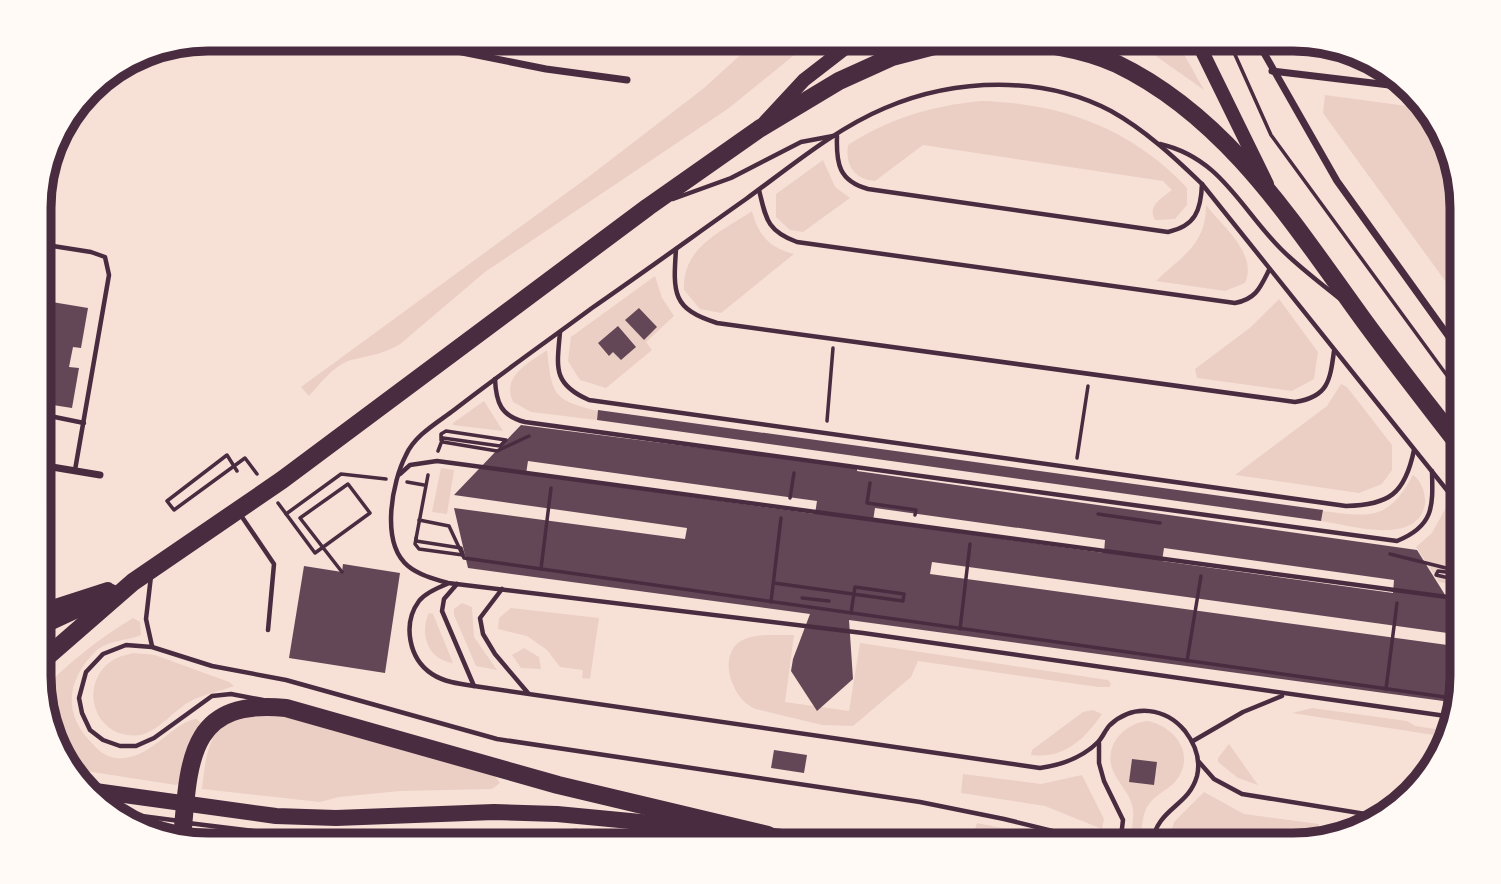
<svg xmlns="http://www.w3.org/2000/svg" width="1501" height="884" font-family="'Noto Serif',serif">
<rect width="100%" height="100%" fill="#f7e1d7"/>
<g fill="#ebcfc5">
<path d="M758 39H814L729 108 485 272 399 345C382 354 369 356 351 360 334 365 320 384 309 396L301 387 591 175 704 88Z"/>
<polygon points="1122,39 1169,39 1185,56 1204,90 1153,54"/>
<polygon points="1325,95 1429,109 1434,114 1462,196 1462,304 1323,113"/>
<path d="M981 101C1060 103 1132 128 1187 188V205L1175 219 1155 220C1147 205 1161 199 1172 190L1163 181 923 145 875 181C854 179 845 165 848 145 890 118 931 106 981 101Z"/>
<polygon points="823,160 835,187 850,198 803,232 790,230 776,217 776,194"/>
<path d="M1206 205C1223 227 1258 254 1245 283L1225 291 1156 281C1182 256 1206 245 1206 205Z"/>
<path d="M752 211C758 235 770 248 794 254L721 313 700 309 684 290C682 247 721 232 752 211Z"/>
<polygon points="655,276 662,298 674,316 646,342 652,350 606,388 580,380 568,361 571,337"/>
<polygon points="1279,299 1318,352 1314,379 1292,391 1197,378 1195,369 1251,327"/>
<path d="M547 350C552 394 552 400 598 411L597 420 531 412 513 402C501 376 529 363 547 350Z"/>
<polygon points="1341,384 1347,387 1392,445 1392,470 1382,484 1359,493 1235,475 1327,406"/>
<polygon points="484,401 503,431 453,425 453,423"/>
<polygon points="441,468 454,470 447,514 432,512"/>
<path d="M1413 475C1421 480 1426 494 1425 504 1417 547 1349 525 1321 521L1322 511C1371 517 1388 521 1413 475Z"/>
<polygon points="1449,502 1462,518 1462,586 1439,582 1416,547 1432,533"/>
<polygon points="462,603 472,607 474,637 497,670 476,666 454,615 454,609"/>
<polygon points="511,608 599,618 590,679 582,678 583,670 560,667 547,650 527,636 498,629 499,618"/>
<path d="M429 613 433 614 453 663C428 660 419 634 429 613Z"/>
<path d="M133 618 140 622 141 635C127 641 108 640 96 651 68 678 62 712 90 741 97 749 105 757 116 758 150 762 174 720 197 719L201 723 180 783 176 785 66 768 40 698V693C66 664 100 638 133 618Z"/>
<path d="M765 635H794L785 702 849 711 860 643 1108 680 1111 684 1109 687H1098L918 661 911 677 853 726 822 725 756 709C736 702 720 667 734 647 741 638 754 636 765 635Z"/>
<polygon points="524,648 539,657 541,669 521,668 512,655"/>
<path d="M133 653 155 655 229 682 234 686C219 692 203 694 189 702 173 711 158 732 140 735 95 741 76 684 113 660 119 656 127 655 133 653Z"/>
<polygon points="1312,708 1407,721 1415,726 1449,731 1441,756 1434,735 1292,713"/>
<path d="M1093 710 1102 714C1085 739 1064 759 1031 755L1032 750 1083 712Z"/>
<path d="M277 714 495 776 500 783 492 789 400 791 339 797 320 802 202 789C205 764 207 726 237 717 249 713 265 715 277 714Z"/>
<path d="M1148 721C1176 727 1197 756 1175 782 1166 791 1153 796 1147 807 1142 816 1142 829 1140 839L1130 838C1132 827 1135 815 1132 805 1129 792 1118 783 1113 771 1103 746 1124 723 1148 721Z"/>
<polygon points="1229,744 1258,785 1238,778 1218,762 1218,758"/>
<polygon points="963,774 1041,784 1082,775 1104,819 1102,829 1045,806 961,793"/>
<polygon points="1204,792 1244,814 1319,824 1317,841 1303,845 1241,835 1168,843 1174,822"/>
<polygon points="116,817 173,827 172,836 123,823"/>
<polygon points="977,823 1086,845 1012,845 972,839"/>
<polygon points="201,830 344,845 207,845 198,843"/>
<polygon points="620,839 624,839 670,845 596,845 596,842"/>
</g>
<g fill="#644757" fill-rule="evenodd">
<polygon points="40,300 88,308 81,348 73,347 69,367 79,368 72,408 40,403"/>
<polygon points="639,308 657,327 644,340 625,320"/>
<polygon points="618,326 636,347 621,360 613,352 609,356 598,343"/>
<polygon points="598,410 1323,510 1321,521 597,420"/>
<path d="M521 425 857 468V471L1417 550 1462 622V635L932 562 930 574 1462 647V687L1458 703 849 620 853 679 817 711 791 671 793 659 810 614 468 568 454 508 685 539 687 528 454 495ZM528 461 817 501 815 514 526 474ZM875 508 1105 540 1104 553 873 521ZM1164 548 1394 580 1393 593 1162 561Z"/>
<polygon points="343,564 400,573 385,673 289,658 304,566 342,572"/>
<polygon points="774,750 807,755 804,773 771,768"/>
<polygon points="1132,759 1157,762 1154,785 1129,782"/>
</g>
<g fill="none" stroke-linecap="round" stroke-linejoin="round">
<g stroke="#4a2c40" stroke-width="3.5">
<polyline points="1228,39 1271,135 1462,396"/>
<polyline points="827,421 833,348"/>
<polyline points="438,451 443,438 500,446 506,440 446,431 441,434 441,440 443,442 497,451 529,436"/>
<polyline points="1077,458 1088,386"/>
<polyline points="237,471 227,455 167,501 174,510 245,458 257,474"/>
<polyline points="428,475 415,544 419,549 463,555"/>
<polyline points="407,482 424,485"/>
<polyline points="870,483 867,503 916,510 915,515"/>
<polyline points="790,498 794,473"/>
<polyline points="278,503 315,553 370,513 348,484 300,518 342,572"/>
<polyline points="286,514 341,474 386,479"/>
<polyline points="1098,514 1160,523"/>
<polyline points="419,520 449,526 464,558 1459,699"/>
<polyline points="416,538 416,541 461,548 463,554"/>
<polyline points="1390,554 1462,572"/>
<polyline points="541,569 551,488"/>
<polyline points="1446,572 1438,571 1436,575 1462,581"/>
<polyline points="774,583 903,601 904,594 855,587 851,613"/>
<polyline points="802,598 829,601"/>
<polyline points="771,602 781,518"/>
<polyline points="960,629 970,544"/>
<polyline points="1187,661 1201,576"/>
<polyline points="1386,689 1397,603"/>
</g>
<g stroke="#4a2c40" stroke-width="4.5">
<polyline points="1081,39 1088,48"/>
<path d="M837 136C836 164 839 181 868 189L1168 232C1195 226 1201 211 1202 184"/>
<path d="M1160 144C1221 158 1240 208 1281 249 1299 267 1319 282 1339 298"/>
<path d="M759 190C766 219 767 231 797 242L1235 303C1256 299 1260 288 1269 270"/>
<polyline points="673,199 731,178 801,142 833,136"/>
<polyline points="40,244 91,252 105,257 109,275 75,470"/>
<path d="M676 249C673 293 672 309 717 323L1295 402C1328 397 1330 381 1334 351"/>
<path d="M560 332C557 367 552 384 589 400L1346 506C1389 505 1405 494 1414 450"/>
<path d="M495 379C496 403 501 416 525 422L1397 541C1434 526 1433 507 1432 471"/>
<polyline points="40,414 84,423"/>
<polyline points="400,474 410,465 437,461 1462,599"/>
<polyline points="40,513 44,534 40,544"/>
<polyline points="240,514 274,564 268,630"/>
<polyline points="151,576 146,619 152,646"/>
<path d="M447 584C437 588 425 593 419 601 402 624 409 659 432 674 444 682 460 684 474 686L1040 768C1061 765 1083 757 1098 742 1103 737 1105 730 1110 725 1134 703 1166 708 1185 731 1195 744 1201 759 1197 776 1188 808 1158 806 1151 845"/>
<polyline points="457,584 444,599 442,611 474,686"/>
<polyline points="502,589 480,618 483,634 495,654 528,693"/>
<polyline points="263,700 231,694 212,696 154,738 136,746 120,746 103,740 90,730 82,713 79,698 86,672 103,654 126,645 152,647 212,666 286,680 497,739 920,802 1004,819 1110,845"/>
<path d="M1453 717 863 633 448 583C434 579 419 575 408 566 380 543 392 482 406 455 415 435 437 423 454 410 499 375 546 342 592 308 644 272 695 235 746 199 790 167 835 129 885 108 955 78 1043 75 1111 111 1145 130 1174 157 1202 184L1462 509"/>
<polyline points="1193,741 1243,712 1282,696"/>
<polyline points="1099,743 1099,763 1104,781 1123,820 1120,845"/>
<polyline points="1199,762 1214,779 1242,794 1384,817"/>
<polyline points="111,812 180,821"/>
<polyline points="188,823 326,840 411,845"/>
<polyline points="443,845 492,836 576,831 704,845"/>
</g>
<g stroke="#4a2c40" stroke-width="7">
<polyline points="397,39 546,69 627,80"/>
<polyline points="1256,39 1337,181 1462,355"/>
<polyline points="1272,71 1406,87"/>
<polyline points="40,465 100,475"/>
</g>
<g stroke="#4a2c40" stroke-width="14">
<polyline points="1196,39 1267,184"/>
<polyline points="765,122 804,80 857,39"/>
<polyline points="40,611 108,589"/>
</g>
<g stroke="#4a2c40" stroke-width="16">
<polyline points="88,790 276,816 336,818 494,812 557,814 714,829"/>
<polyline points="757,834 848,845"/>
</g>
<g stroke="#4a2c40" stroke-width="18">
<path d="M998 39C1038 43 1080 47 1117 64 1227 117 1293 223 1362 318 1394 362 1429 406 1462 449"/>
<polyline points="40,626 111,593"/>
<polyline points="40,663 133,582 282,480 648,207 759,129 839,81 892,57 946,43 991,39"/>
<path d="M182 839C189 761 188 698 286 708L558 785 768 835"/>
</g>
</g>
<path d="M0 0H1501V884H0ZM208 51H1293A157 157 0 0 1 1450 208V676A157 157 0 0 1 1293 833H208A157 157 0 0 1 51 676V208A157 157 0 0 1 208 51Z" fill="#fffaf5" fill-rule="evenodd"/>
<path fill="none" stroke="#4a2c40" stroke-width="9" d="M208 51H1293A157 157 0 0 1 1450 208V676A157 157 0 0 1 1293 833H208A157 157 0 0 1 51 676V208A157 157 0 0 1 208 51Z"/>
</svg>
